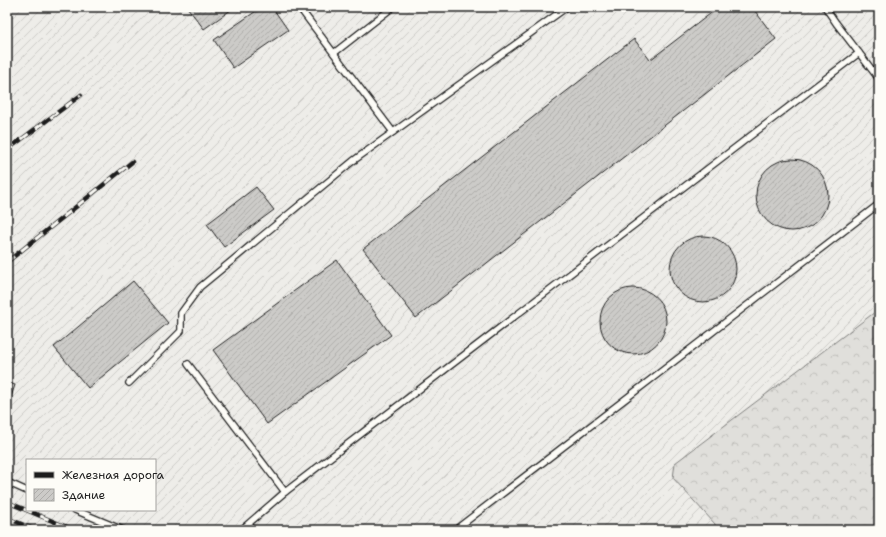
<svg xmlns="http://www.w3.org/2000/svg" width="886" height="537" font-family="'Shantell Sans',sans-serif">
<defs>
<pattern id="industrial-furrows" width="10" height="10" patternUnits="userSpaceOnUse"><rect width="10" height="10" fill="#eeede9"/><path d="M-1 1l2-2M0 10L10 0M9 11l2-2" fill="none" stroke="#cccbc7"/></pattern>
<pattern id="forest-crowns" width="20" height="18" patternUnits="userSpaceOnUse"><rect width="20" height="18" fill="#e0dfdb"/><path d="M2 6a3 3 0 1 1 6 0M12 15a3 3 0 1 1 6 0" fill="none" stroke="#c0bfbb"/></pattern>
<pattern id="building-hatch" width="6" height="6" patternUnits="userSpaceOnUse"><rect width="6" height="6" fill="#cccbc8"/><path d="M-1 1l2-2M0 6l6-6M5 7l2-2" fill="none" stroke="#afaeab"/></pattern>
</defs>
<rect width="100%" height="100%" fill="#fdfcf7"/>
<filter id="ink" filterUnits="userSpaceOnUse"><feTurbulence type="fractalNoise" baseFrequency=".025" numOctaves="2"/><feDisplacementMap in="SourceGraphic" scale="8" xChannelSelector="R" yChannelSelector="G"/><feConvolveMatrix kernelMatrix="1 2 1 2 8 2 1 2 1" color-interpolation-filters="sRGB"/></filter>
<g filter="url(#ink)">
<path fill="url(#industrial-furrows)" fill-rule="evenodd" d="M7 7H879V530H7ZM27 460H155V510H27Z"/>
<polygon fill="url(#forest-crowns)" stroke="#7e7e7c" points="879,309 879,530 715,530 715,524 673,478 675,463"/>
<g fill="url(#building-hatch)" stroke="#1c1c1c">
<polygon points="187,7 235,7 204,29"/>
<polygon points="262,7 272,7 288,30 233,68 214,40"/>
<polygon points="719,7 752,7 776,39 416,318 363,249 634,39 650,60"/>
<circle cx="792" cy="195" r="36"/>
<polygon points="256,187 274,210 224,247 207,224"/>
<circle cx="703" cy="269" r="33"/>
<polygon points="337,260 391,335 267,424 213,350"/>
<polygon points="133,281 168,323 88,388 54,347"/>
<circle cx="633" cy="321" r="33"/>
<polygon points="7,382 15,385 7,409"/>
</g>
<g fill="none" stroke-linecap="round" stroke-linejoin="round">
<g stroke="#1c1c1c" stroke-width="8">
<g id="lane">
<polyline points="299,7 393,132"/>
<polyline points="825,7 836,23 879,79"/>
<polyline points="334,53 393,7"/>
<polyline points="188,364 285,492"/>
<polyline points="129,383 181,331 181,313 200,287 353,161 567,7"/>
<polyline points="7,482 27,491"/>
<polyline points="75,510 123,530"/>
<polyline points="241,530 285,492 859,53"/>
<polyline points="455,530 879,204"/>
</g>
</g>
<use href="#lane" stroke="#fdfcf7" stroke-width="5.5"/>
<g stroke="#1c1c1c" stroke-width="4.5">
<g id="rail">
<polyline points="7,150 81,95"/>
<polyline points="7,262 132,162"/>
<polyline points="7,502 74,530"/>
<polyline points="7,518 36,530"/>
</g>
</g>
<use href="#rail" stroke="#fdfcf7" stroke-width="3" stroke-dasharray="9" stroke-linecap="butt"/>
</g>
</g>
<rect width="886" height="537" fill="none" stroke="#fdfcf7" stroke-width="24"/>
<rect x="12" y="12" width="862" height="513" fill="none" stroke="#1c1c1c" stroke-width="1.5" filter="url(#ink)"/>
<rect x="26" y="459" width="130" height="52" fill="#fdfcf7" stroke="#a3a29f"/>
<rect x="34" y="472" width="20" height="6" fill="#1c1c1c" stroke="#a3a29f"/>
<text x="62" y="479" font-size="12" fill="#1c1c1c">Железная дорога</text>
<rect x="34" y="489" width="20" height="12" fill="url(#building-hatch)" stroke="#a3a29f"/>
<text x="62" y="499" font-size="12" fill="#1c1c1c">Здание</text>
</svg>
